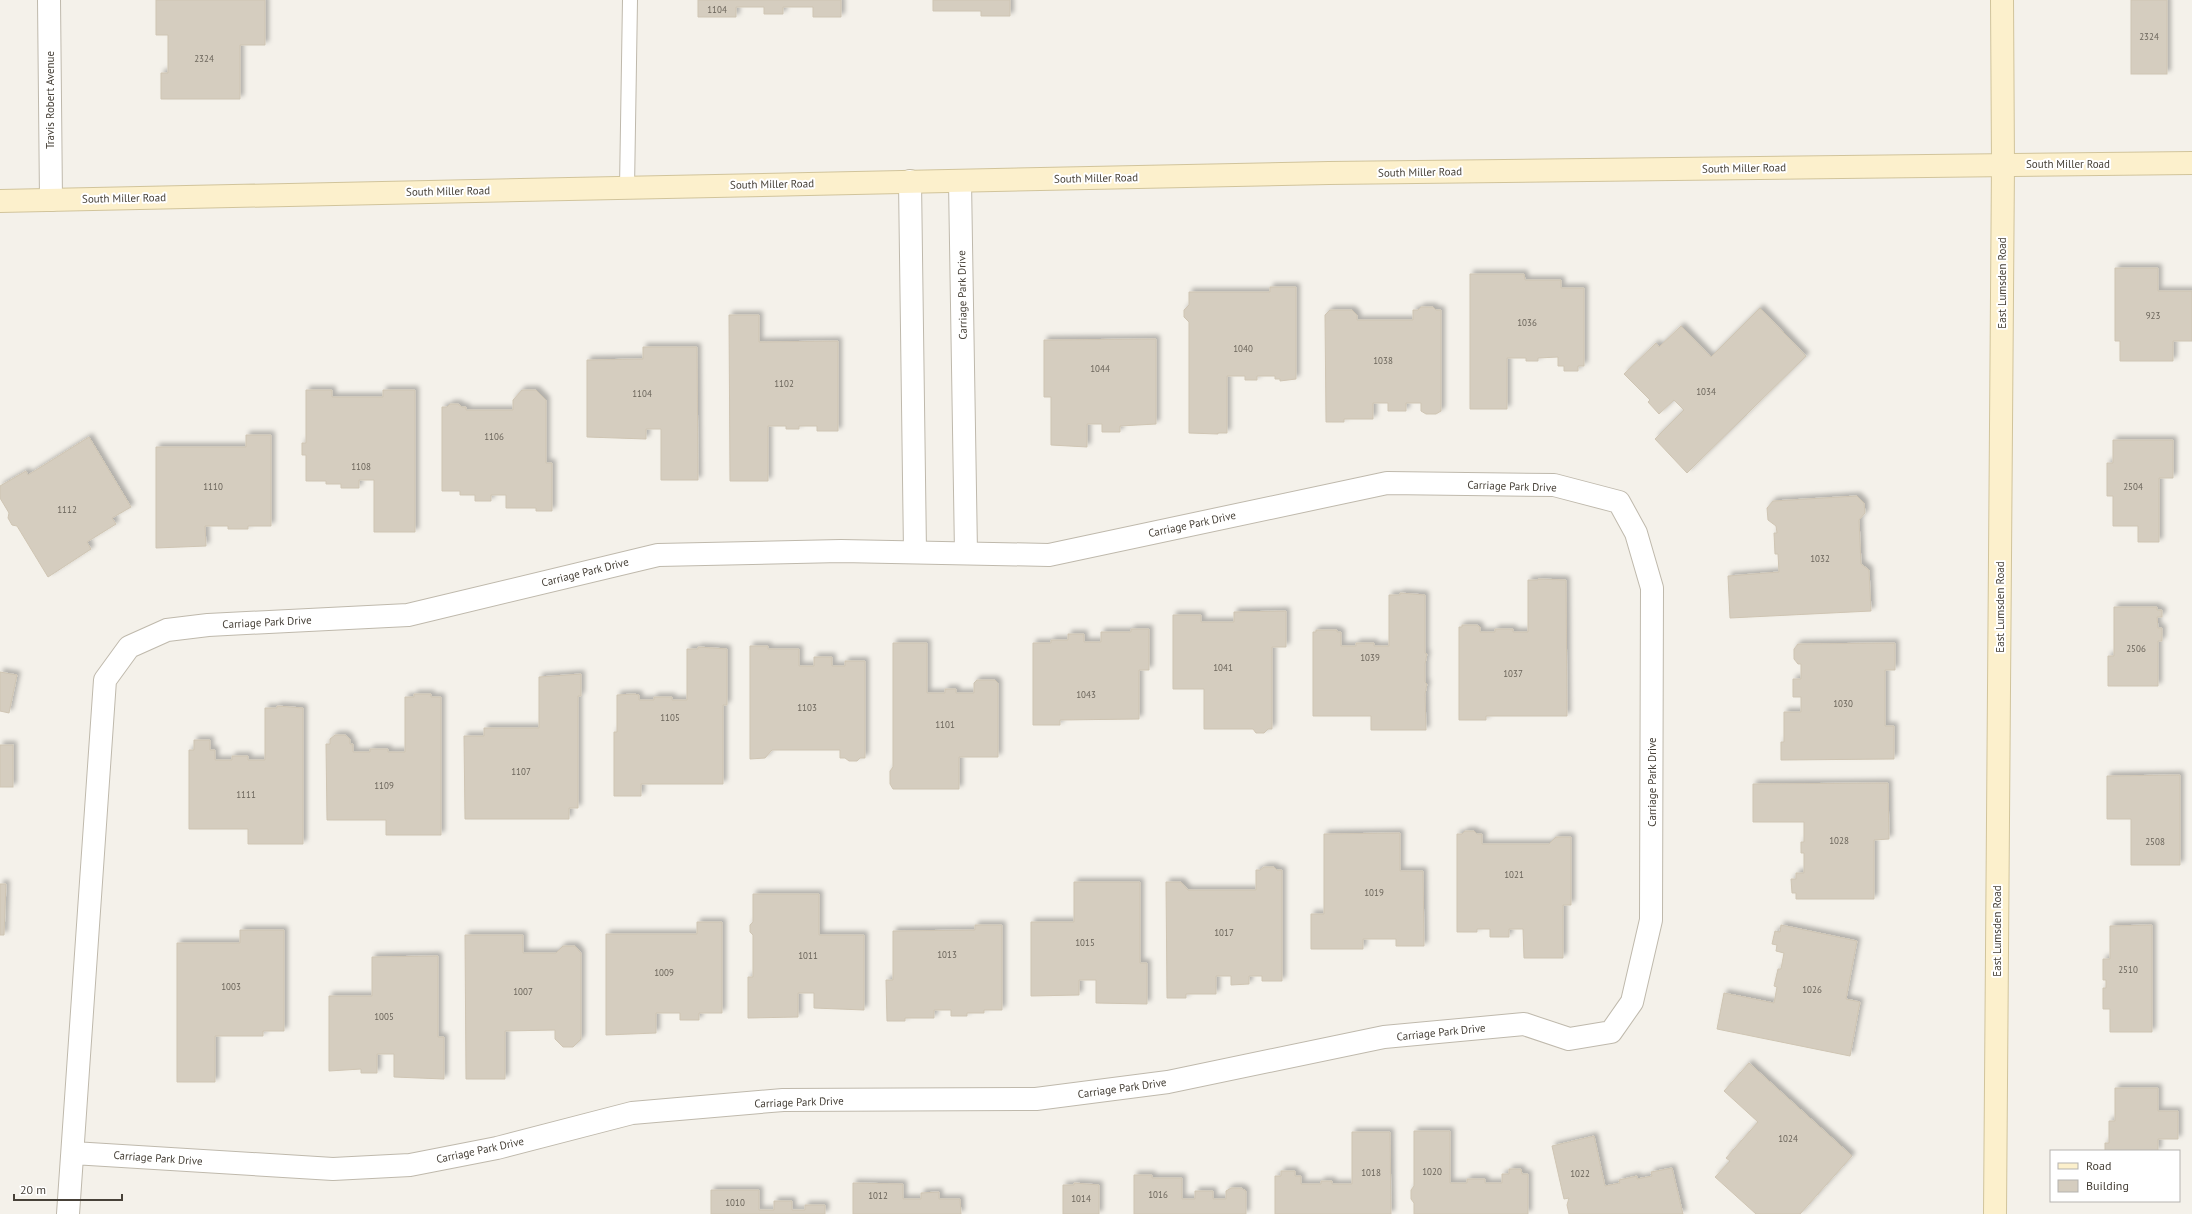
<svg xmlns="http://www.w3.org/2000/svg" width="2192" height="1214" font-family="'PT Sans',sans-serif">
<defs>
<filter id="shadow"><feDropShadow dx="3.5" dy="-3.5" stdDeviation="2" flood-color="#0004"/></filter>
</defs>
<rect width="100%" height="100%" fill="#f4f1ea"/>
<g fill="#d5cdbf" stroke="#cfc5b3" filter="url(#shadow)">
<polygon points="156,0 265,0 265,45 240,45 240,99 161,99 161,73 168,73 168,35 156,35"/>
<polygon points="698,0 841,0 841,17 813,17 813,7 783,7 783,14 764,14 764,7 736,7 736,17 698,17"/>
<polygon points="933,0 1010,0 1010,16 981,16 981,11 933,11"/>
<rect x="2131" y="0" width="36" height="74"/>
<polygon points="2115,268 2158,268 2158,291 2192,291 2192,341 2173,341 2173,361 2120,361 2120,341 2115,341"/>
<polygon points="1470,274 1524,274 1525,280 1561,280 1561,288 1584,288 1584,366 1578,366 1578,371 1564,371 1564,366 1558,366 1558,357 1538,358 1538,361 1526,361 1526,358 1507,358 1507,409 1470,409"/>
<polygon points="1270,287 1296,287 1296,379 1280,381 1280,379 1275,379 1275,376 1257,376 1257,380 1245,380 1245,376 1227,376 1227,433 1218,433 1218,434 1189,433 1189,322 1184,317 1184,310 1189,305 1189,292 1270,292"/>
<polygon points="1421,307 1433,307 1436,310 1441,310 1441,411 1436,414 1426,414 1421,411 1421,403 1406,403 1406,411 1388,411 1388,403 1373,403 1373,419 1344,419 1344,422 1326,422 1325,315 1330,310 1352,310 1357,315 1357,320 1413,320 1413,310 1418,310"/>
<polygon points="1760,308 1806,356 1687,473 1655,439 1684,410 1674,400 1659,414 1648,402 1650,400 1624,374 1656,343 1659,347 1681,326 1711,357"/>
<polygon points="729,315 759,315 759,342 838,341 838,431 817,431 817,426 799,426 799,429 786,429 786,426 768,426 768,481 730,481"/>
<polygon points="1156,339 1156,424 1120,426 1120,432 1102,432 1102,424 1087,424 1087,447 1051,445 1051,397 1044,397 1044,340"/>
<polygon points="643,347 697,347 698,480 661,480 661,429 646,429 646,439 587,437 587,360 643,359"/>
<polygon points="306,390 332,390 332,397 383,397 383,390 415,390 415,532 374,532 374,480 359,480 359,488 341,488 341,484 326,484 326,481 306,481 306,455 302,455 302,443 306,443"/>
<polygon points="522,390 536,390 546,400 546,463 552,463 552,511 536,511 536,508 506,508 506,495 491,495 491,501 475,501 475,495 460,495 460,491 442,491 442,407 447,407 450,404 458,404 462,407 466,407 466,410 513,410 513,400"/>
<polygon points="246,435 271,435 271,526 248,526 248,529 228,529 228,526 205,526 206,546 156,548 156,447 246,447"/>
<polygon points="89,437 131,507 112,518 116,524 87,542 91,549 48,577 17,526 12,525 8,518 9,513 0,498 0,486 26,471 28,475"/>
<polygon points="2113,440 2173,440 2173,478 2159,478 2159,542 2138,542 2138,526 2113,526 2113,496 2107,496 2107,463 2113,463"/>
<polygon points="1857,496 1864,503 1865,513 1859,520 1861,564 1869,570 1871,611 1730,618 1728,576 1779,572 1778,554 1775,554 1774,533 1777,533 1776,526 1768,520 1767,508 1773,501"/>
<polygon points="1538,579 1566,580 1567,716 1486,716 1486,720 1459,720 1459,627 1462,627 1462,625 1477,625 1480,627 1480,632 1495,632 1495,629 1513,629 1513,632 1528,632 1528,580 1538,580"/>
<polygon points="1400,593 1425,595 1425,653 1427,654 1425,664 1425,682 1427,684 1425,694 1426,730 1371,730 1371,716 1313,716 1313,632 1316,632 1316,630 1337,630 1337,632 1341,632 1341,646 1356,646 1356,643 1374,643 1374,646 1389,646 1389,595 1400,595"/>
<polygon points="2114,607 2157,607 2157,610 2162,610 2162,617 2157,617 2158,628 2162,628 2162,641 2158,641 2158,686 2108,686 2108,656 2114,656"/>
<polygon points="1286,611 1286,647 1272,647 1272,729 1268,729 1264,733 1256,733 1253,729 1204,729 1204,689 1173,689 1173,615 1201,615 1201,622 1234,622 1234,612"/>
<polygon points="1131,629 1149,629 1149,670 1139,670 1139,719 1060,720 1060,725 1033,725 1033,643 1051,643 1051,640 1068,640 1068,634 1084,634 1084,642 1101,642 1101,632 1131,632"/>
<polygon points="893,643 927,643 927,693 945,693 945,689 956,689 956,693 974,693 974,683 977,680 995,680 998,683 998,757 959,757 959,789 893,789 890,784 890,771 893,767"/>
<polygon points="1895,643 1895,670 1885,670 1885,726 1894,726 1894,759 1781,760 1781,742 1784,742 1784,712 1801,712 1801,697 1793,697 1793,679 1801,679 1801,664 1798,664 1794,659 1794,649 1798,644"/>
<polygon points="750,646 768,646 768,649 799,649 799,666 814,666 814,657 832,657 832,666 845,666 845,661 865,661 865,758 860,758 857,761 849,761 845,758 840,758 840,750 772,750 765,758 750,759"/>
<polygon points="698,647 727,649 727,705 723,705 723,784 641,784 641,796 614,796 614,732 617,732 617,695 634,694 639,695 639,700 654,700 654,697 672,697 672,700 687,700 687,649 698,649"/>
<polygon points="0,672 17,675 9,713 0,711"/>
<polygon points="581,674 581,696 578,696 578,808 569,808 569,819 465,819 464,736 484,736 484,728 539,728 539,677"/>
<polygon points="414,694 431,694 431,697 441,697 441,835 386,835 386,820 327,820 326,744 330,744 330,739 335,735 345,735 350,739 350,744 353,744 353,752 370,752 370,749 388,749 388,752 405,752 405,697 414,697"/>
<polygon points="277,706 303,708 303,844 248,844 248,829 189,829 189,750 194,750 194,740 210,740 210,750 215,750 215,760 232,760 232,756 248,756 248,760 265,760 265,708 277,708"/>
<rect x="0" y="745" width="13" height="42"/>
<polygon points="2180,775 2180,865 2131,865 2131,819 2107,819 2107,776"/>
<polygon points="1888,783 1889,839 1874,840 1874,899 1796,899 1796,893 1792,893 1791,879 1796,879 1796,873 1804,873 1804,853 1801,853 1801,842 1804,842 1804,822 1753,822 1753,784"/>
<polygon points="1465,831 1474,831 1477,834 1482,834 1482,844 1549,844 1556,837 1571,837 1571,905 1563,905 1563,958 1524,958 1523,929 1509,929 1509,937 1490,937 1490,929 1477,929 1477,932 1457,932 1457,834 1462,834"/>
<polygon points="1400,833 1400,871 1423,871 1424,946 1396,946 1396,939 1363,939 1363,949 1311,949 1311,914 1324,914 1324,834"/>
<polygon points="1264,867 1274,867 1277,870 1282,870 1282,981 1262,981 1262,976 1249,976 1249,984 1231,985 1231,976 1216,976 1216,994 1186,994 1186,998 1167,998 1166,882 1181,882 1188,890 1256,890 1256,870 1260,870"/>
<polygon points="1074,882 1140,882 1140,963 1147,963 1147,1004 1096,1003 1096,980 1079,980 1079,995 1031,996 1031,922 1074,922"/>
<polygon points="0,884 6,884 4,935 0,935"/>
<polygon points="753,894 819,894 819,935 864,935 864,1010 814,1008 814,993 798,993 798,1017 748,1018 748,977 753,977 753,935 750,932 750,925 753,922"/>
<polygon points="697,922 722,922 722,1013 699,1013 699,1020 680,1020 680,1013 656,1013 656,1033 606,1035 606,934 697,934"/>
<polygon points="975,925 1002,925 1002,1010 984,1010 984,1013 967,1013 967,1016 951,1016 951,1010 934,1010 934,1018 905,1018 905,1021 887,1021 886,980 893,980 893,931 975,930"/>
<polygon points="1781,925 1857,941 1846,999 1860,1002 1850,1056 1717,1029 1724,993 1774,1003 1777,987 1774,986 1778,969 1781,969 1784,953 1776,951 1777,945 1772,944 1775,931 1780,932"/>
<polygon points="2152,925 2152,1032 2110,1032 2110,1009 2103,1009 2103,988 2106,988 2106,980 2103,980 2103,959 2110,959 2110,926"/>
<polygon points="240,930 284,930 284,1031 263,1031 263,1036 215,1036 215,1082 177,1082 177,943 240,943"/>
<polygon points="465,935 523,935 523,953 556,953 563,946 575,946 581,953 581,1039 573,1047 563,1047 555,1039 555,1030 505,1031 505,1079 466,1079"/>
<polygon points="438,956 438,1037 444,1037 444,1079 394,1077 394,1054 377,1054 377,1073 361,1073 361,1069 329,1071 329,996 372,996 372,957"/>
<polygon points="1749,1063 1852,1156 1800,1214 1756,1214 1715,1177 1730,1161 1726,1158 1758,1122 1724,1091"/>
<polygon points="2115,1088 2158,1088 2158,1111 2178,1111 2178,1139 2158,1139 2158,1151 2105,1151 2105,1143 2109,1143 2109,1121 2115,1121"/>
<polygon points="1414,1131 1450,1131 1450,1183 1467,1183 1467,1179 1485,1179 1485,1183 1502,1183 1502,1174 1509,1174 1509,1169 1521,1169 1522,1174 1528,1174 1528,1214 1414,1214 1414,1203 1411,1199 1411,1190 1414,1186"/>
<polygon points="1352,1132 1390,1132 1391,1214 1275,1214 1275,1176 1281,1176 1281,1171 1295,1171 1295,1176 1301,1176 1301,1184 1321,1184 1321,1181 1332,1181 1332,1184 1352,1184"/>
<polygon points="1594,1136 1605,1186 1620,1183 1619,1180 1637,1176 1637,1179 1652,1176 1651,1172 1672,1168 1683,1214 1569,1214 1567,1205 1569,1198 1564,1199 1552,1146"/>
<polygon points="1134,1175 1152,1175 1152,1178 1182,1178 1182,1199 1195,1199 1195,1191 1213,1191 1213,1199 1226,1199 1226,1191 1231,1188 1241,1188 1246,1191 1246,1214 1134,1214"/>
<polygon points="853,1183 903,1184 903,1199 921,1199 921,1193 939,1192 939,1199 960,1199 961,1214 853,1214"/>
<polygon points="1074,1183 1099,1185 1099,1214 1063,1214 1063,1185 1074,1185"/>
<polygon points="711,1190 759,1190 759,1210 774,1210 774,1201 792,1201 792,1210 805,1210 805,1205 825,1205 825,1214 711,1214"/>
</g>
<g fill="none" stroke-linecap="round" stroke-linejoin="round">
<g stroke="#bfb9ac" stroke-width="16">
<polyline id="lane" points="627,188 630,0"/>
</g>
<g stroke="#bfb9ac" stroke-width="24">
<g id="street">
<polyline points="49,0 51,200"/>
<polyline points="910,181 915,552"/>
<polyline points="960,181 966,553"/>
<polyline points="68,1214 105,680 129,647 167,630 208,625 408,615 658,555 841,551 1049,555 1387,483 1554,485 1619,502 1636,533 1652,588 1651,920 1632,1002 1611,1032 1569,1039 1524,1024 1384,1037 1168,1082 1036,1099 783,1100 632,1113 497,1148 410,1165 333,1169 73,1153"/>
</g>
</g>
<g stroke="#d1c49b" stroke-width="24">
<g id="secondary">
<polyline points="0,201 1329,173 2192,163"/>
<polyline points="1995,1214 2003,164 2002,0"/>
</g>
</g>
<use href="#lane" stroke="#fff" stroke-width="14"/>
<use href="#street" stroke="#fff" stroke-width="22"/>
<use href="#secondary" stroke="#fcf0cc" stroke-width="22"/>
</g>
<g text-anchor="middle" stroke-width="4" stroke-linejoin="round" paint-order="stroke">
<g font-size="9" fill="#6a645a">
<text x="717" y="13">1104</text>
<text x="2149" y="40">2324</text>
<text x="204" y="62">2324</text>
<text x="2153" y="319">923</text>
<text x="1527" y="326">1036</text>
<text x="1243" y="352">1040</text>
<text x="1383" y="364">1038</text>
<text x="1100" y="372">1044</text>
<text x="784" y="387">1102</text>
<text x="1706" y="395">1034</text>
<text x="642" y="397">1104</text>
<text x="494" y="440">1106</text>
<text x="361" y="470">1108</text>
<text x="213" y="490">1110</text>
<text x="2133" y="490">2504</text>
<text x="67" y="513">1112</text>
<text x="1820" y="562">1032</text>
<text x="2136" y="652">2506</text>
<text x="1370" y="661">1039</text>
<text x="1223" y="671">1041</text>
<text x="1513" y="677">1037</text>
<text x="1086" y="698">1043</text>
<text x="1843" y="707">1030</text>
<text x="807" y="711">1103</text>
<text x="670" y="721">1105</text>
<text x="945" y="728">1101</text>
<text x="521" y="775">1107</text>
<text x="384" y="789">1109</text>
<text x="246" y="798">1111</text>
<text x="1839" y="844">1028</text>
<text x="2155" y="845">2508</text>
<text x="1514" y="878">1021</text>
<text x="1374" y="896">1019</text>
<text x="1224" y="936">1017</text>
<text x="1085" y="946">1015</text>
<text x="947" y="958">1013</text>
<text x="808" y="959">1011</text>
<text x="2128" y="973">2510</text>
<text x="664" y="976">1009</text>
<text x="231" y="990">1003</text>
<text x="1812" y="993">1026</text>
<text x="523" y="995">1007</text>
<text x="384" y="1020">1005</text>
<text x="1788" y="1142">1024</text>
<text x="1432" y="1175">1020</text>
<text x="1371" y="1176">1018</text>
<text x="1580" y="1177">1022</text>
<text x="1158" y="1198">1016</text>
<text x="878" y="1199">1012</text>
<text x="1081" y="1202">1014</text>
<text x="735" y="1206">1010</text>
</g>
<g font-size="11" fill="#474138" stroke="#fff">
<text transform="translate(50 100) rotate(-90)" y="4">Travis Robert Avenue</text>
<text x="2068" y="168">South Miller Road</text>
<text transform="translate(1744 168) rotate(-1)" y="4">South Miller Road</text>
<text transform="translate(1420 172) rotate(-1)" y="4">South Miller Road</text>
<text transform="translate(1096 178) rotate(-1)" y="4">South Miller Road</text>
<text transform="translate(772 184) rotate(-1)" y="4">South Miller Road</text>
<text transform="translate(448 191) rotate(-1)" y="4">South Miller Road</text>
<text transform="translate(124 198) rotate(-1)" y="4">South Miller Road</text>
<text transform="translate(2002 283) rotate(-90)" y="4">East Lumsden Road</text>
<text transform="translate(962 295) rotate(-91)" y="4">Carriage Park Drive</text>
<text transform="translate(1512 486) rotate(2)" y="4">Carriage Park Drive</text>
<text transform="translate(1192 524) rotate(-12)" y="4">Carriage Park Drive</text>
<text transform="translate(585 572) rotate(-14)" y="4">Carriage Park Drive</text>
<text transform="translate(2000 607) rotate(-90)" y="4">East Lumsden Road</text>
<text transform="translate(267 622) rotate(-3)" y="4">Carriage Park Drive</text>
<text transform="translate(1652 782) rotate(-90)" y="4">Carriage Park Drive</text>
<text transform="translate(1997 931) rotate(-90)" y="4">East Lumsden Road</text>
<text transform="translate(1441 1032) rotate(-6)" y="4">Carriage Park Drive</text>
<text transform="translate(1122 1088) rotate(-8)" y="4">Carriage Park Drive</text>
<text transform="translate(799 1102) rotate(-2)" y="4">Carriage Park Drive</text>
<text transform="translate(480 1150) rotate(-12)" y="4">Carriage Park Drive</text>
<text transform="translate(158 1158) rotate(4)" y="4">Carriage Park Drive</text>
</g>
</g>
<rect x="2050" y="1150" width="130" height="52" fill="#ffffff" stroke="#b5b3af"/>
<rect x="2058" y="1163" width="20" height="6" fill="#fcf0cc" stroke="#b5b3af"/>
<text x="2086" y="1170" font-size="12" fill="#474138">Road</text>
<rect x="2058" y="1180" width="20" height="12" fill="#d5cdbf" stroke="#b5b3af"/>
<text x="2086" y="1190" font-size="12" fill="#474138">Building</text>
<path d="M14 1194v6h108v-6" fill="none" stroke="#474138" stroke-width="2"/>
<text x="20" y="1194" font-size="12" fill="#474138" stroke="#ffffff" stroke-width="3" paint-order="stroke">20 m</text>
</svg>
